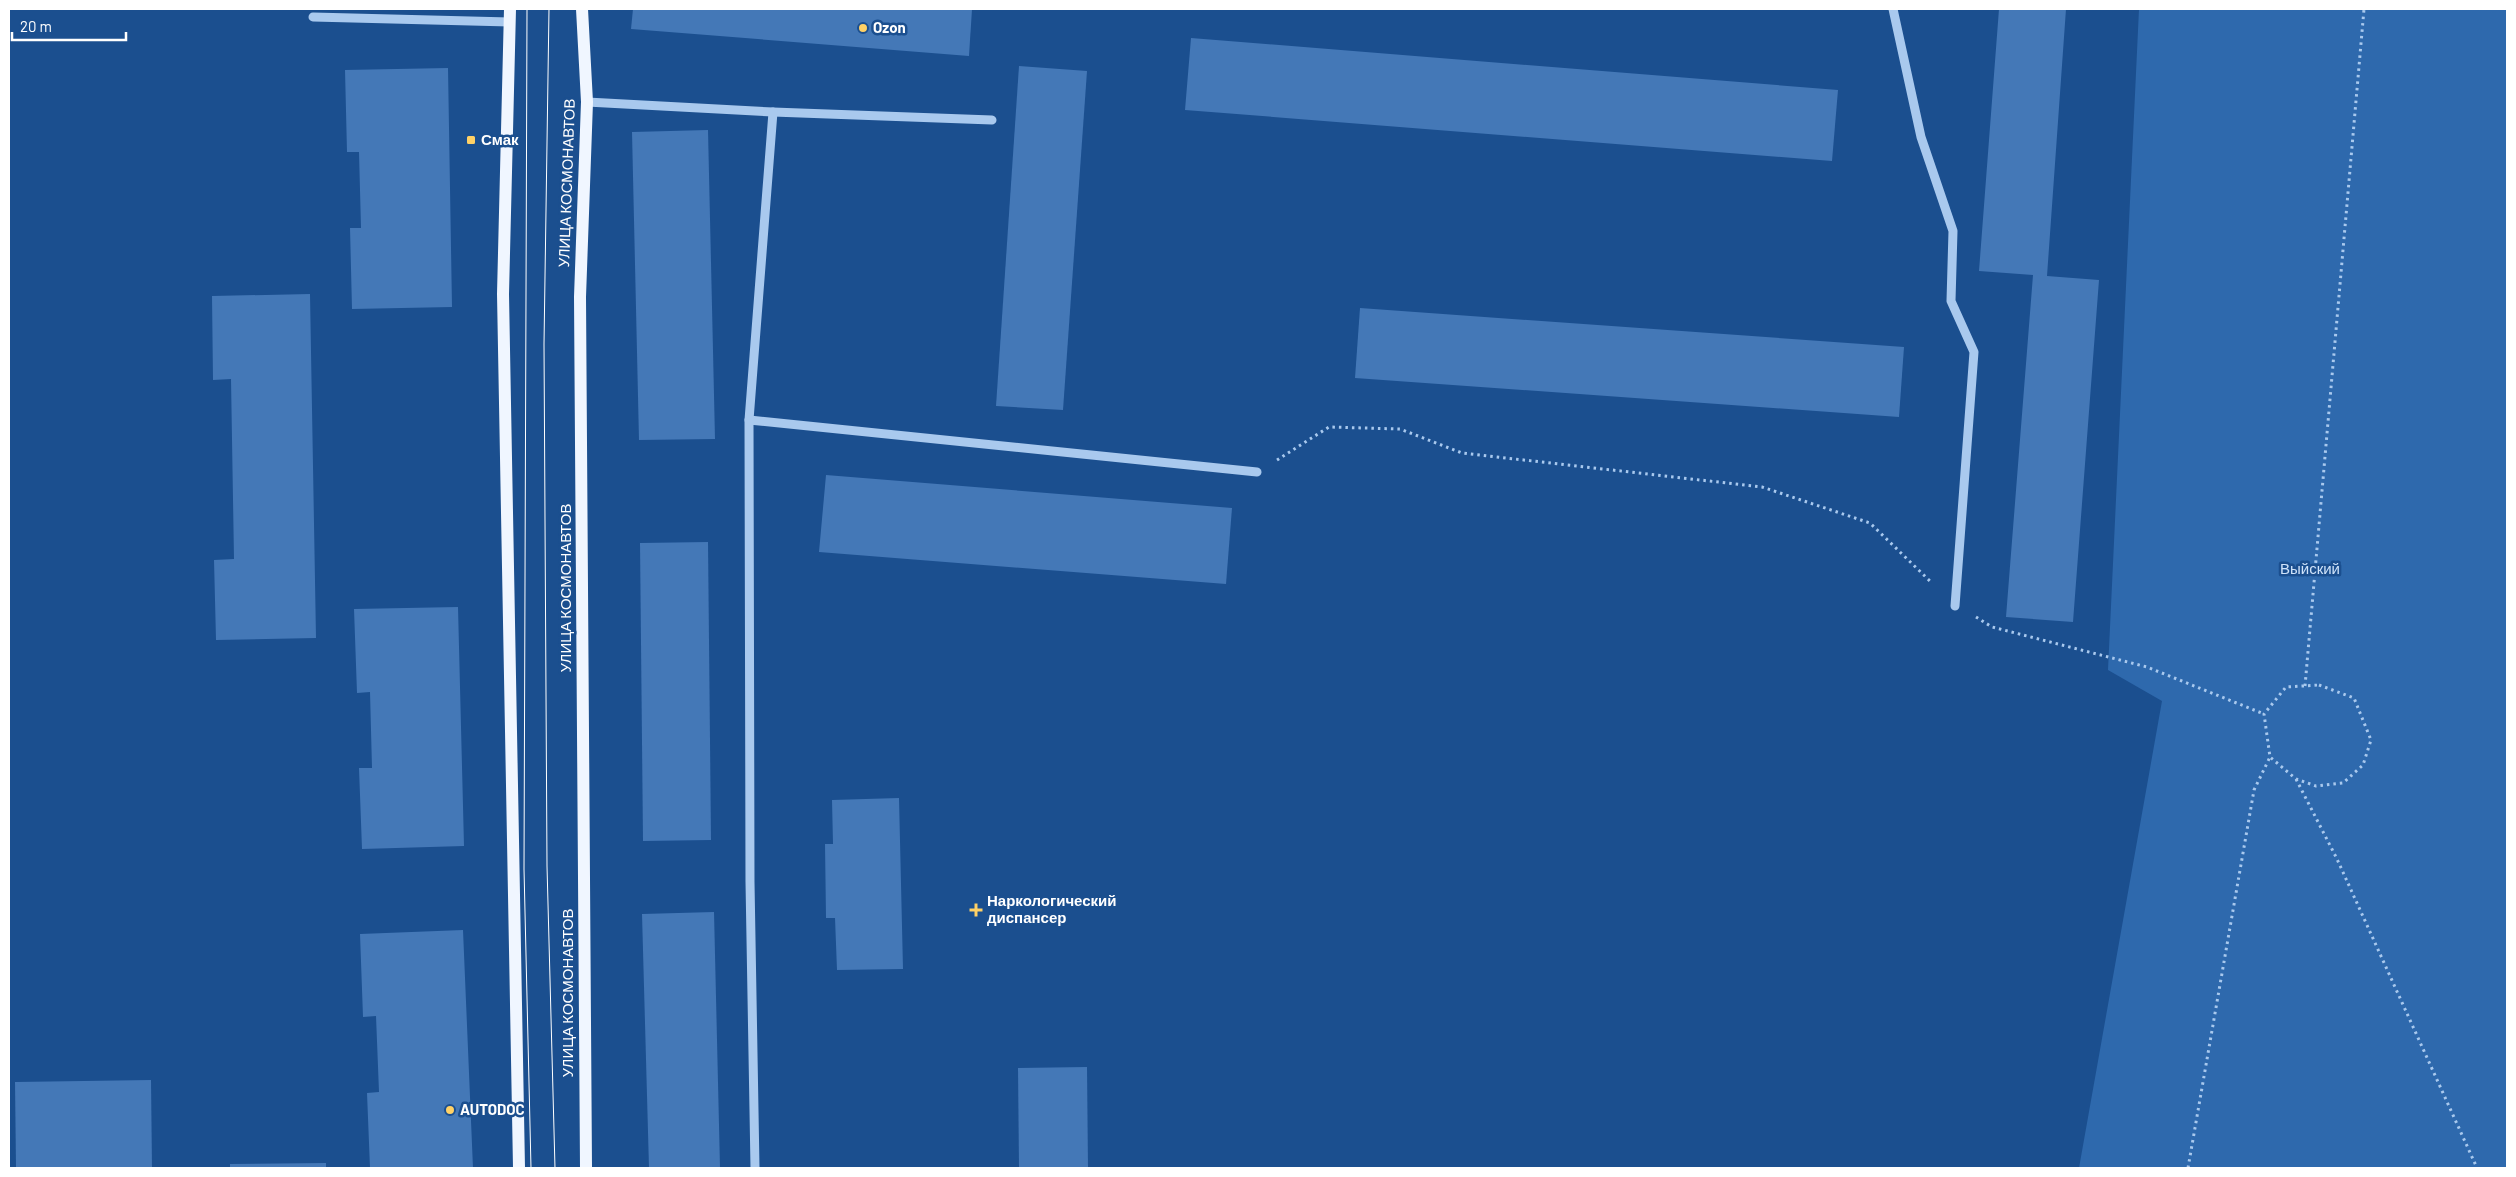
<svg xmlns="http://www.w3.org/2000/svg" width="2516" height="1177" font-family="Barlow,sans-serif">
<rect width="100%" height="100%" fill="#1b4f8f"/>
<polygon fill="#2e69ad" points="2139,9 2507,9 2507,1168 2079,1168 2162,701 2108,670"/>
<g fill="#4478b7">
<polygon points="633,9 972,9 969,56 631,29"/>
<polygon points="1999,9 2066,9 2047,276 2099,280 2073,622 2006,617 2033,275 1979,271"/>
<polygon points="1191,38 1838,90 1832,161 1185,110"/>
<polygon points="1019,66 1087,71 1063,410 996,406"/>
<polygon points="448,68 452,307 352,309 350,228 361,228 359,152 347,152 345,70"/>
<polygon points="708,130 715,439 639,440 632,132"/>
<polygon points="310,294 316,638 216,640 214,560 234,559 231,379 213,380 212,296"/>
<polygon points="1360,308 1904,347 1899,417 1355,378"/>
<polygon points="826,475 1232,508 1226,584 819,552"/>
<polygon points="708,542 711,840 643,841 640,543"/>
<polygon points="458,607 464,846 362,849 359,768 372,768 370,692 357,693 354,609"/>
<polygon points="899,798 903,969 837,970 835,918 826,918 825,844 833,844 832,800"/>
<polygon points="714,912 720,1168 649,1168 642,914"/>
<polygon points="463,930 473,1168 370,1168 367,1093 379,1092 376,1016 363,1017 360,934"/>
<polygon points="1087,1067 1088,1168 1019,1168 1018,1068"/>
<polygon points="151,1080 152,1168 16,1168 15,1082"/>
<polygon points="326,1163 326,1168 230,1168 230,1164"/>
</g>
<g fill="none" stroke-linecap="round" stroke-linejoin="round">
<g stroke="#a9c9ee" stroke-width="3" stroke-dasharray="2.5 4" stroke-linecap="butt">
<polyline points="1277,460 1329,427 1400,429 1462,453 1762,487 1870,523 1932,583"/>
<polyline points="1976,617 1992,627 2147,667 2264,714"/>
<polygon points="2319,685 2354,698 2371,740 2363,765 2343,783 2316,786 2296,779 2270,757 2264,714 2286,687"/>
<polyline points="2305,686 2364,9"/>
<polyline points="2296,779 2337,859 2477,1168"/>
<polyline points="2188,1168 2254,790 2270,757"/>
</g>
<g stroke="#a9c9ee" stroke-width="9">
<polyline points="1893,9 1921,137 1953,231 1951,301 1974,352 1955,606"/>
<polyline points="313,17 510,22"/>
<polyline points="587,102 773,112 992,120"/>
<polyline points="749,420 1257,472"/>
<polyline points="755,1168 750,882 749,420 773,112"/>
</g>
<g stroke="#f0f6ff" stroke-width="12">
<polyline points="510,9 503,294 519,1168"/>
<polyline points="582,9 587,102 580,297 586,1168"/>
</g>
<g stroke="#fff" stroke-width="1">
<polyline points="527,9 524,869 531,1168"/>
<polyline points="549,9 544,344 547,866 555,1168"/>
</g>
</g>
<g fill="#ffd166" stroke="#1b4f8f" stroke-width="2">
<circle cx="863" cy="28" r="5"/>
<rect x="466" y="135" width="10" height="10" rx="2.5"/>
<path d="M973.5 902.5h5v5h5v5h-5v5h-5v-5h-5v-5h5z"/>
<circle cx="450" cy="1110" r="5"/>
</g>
<g text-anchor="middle" stroke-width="5" stroke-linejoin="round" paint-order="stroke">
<g font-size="15" font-weight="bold" fill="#fff" stroke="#1b4f8f" text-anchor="start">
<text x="873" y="33">Ozon</text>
<text x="481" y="145">Смак</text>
<text x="987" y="906">Наркологический<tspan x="987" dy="17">диспансер</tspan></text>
<text x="460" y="1115">AUTODOC</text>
</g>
<g font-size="15" fill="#fff" stroke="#1b4f8f">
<text transform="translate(567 183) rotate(-88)" y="5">УЛИЦА КОСМОНАВТОВ</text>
<text transform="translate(566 588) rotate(-90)" y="5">УЛИЦА КОСМОНАВТОВ</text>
<text transform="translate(568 993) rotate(-90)" y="5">УЛИЦА КОСМОНАВТОВ</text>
</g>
<g font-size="15" fill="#cfe3fa" stroke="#1b4f8f">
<text x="2310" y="574">Выйский</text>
</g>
</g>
<rect width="2516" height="1177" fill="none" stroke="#ffffff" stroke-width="20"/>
<path d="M12 32v8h114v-8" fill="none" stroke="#ffffff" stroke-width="2.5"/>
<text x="20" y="32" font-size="15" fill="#ffffff" stroke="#1b4f8f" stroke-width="4" paint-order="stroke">20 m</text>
</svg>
